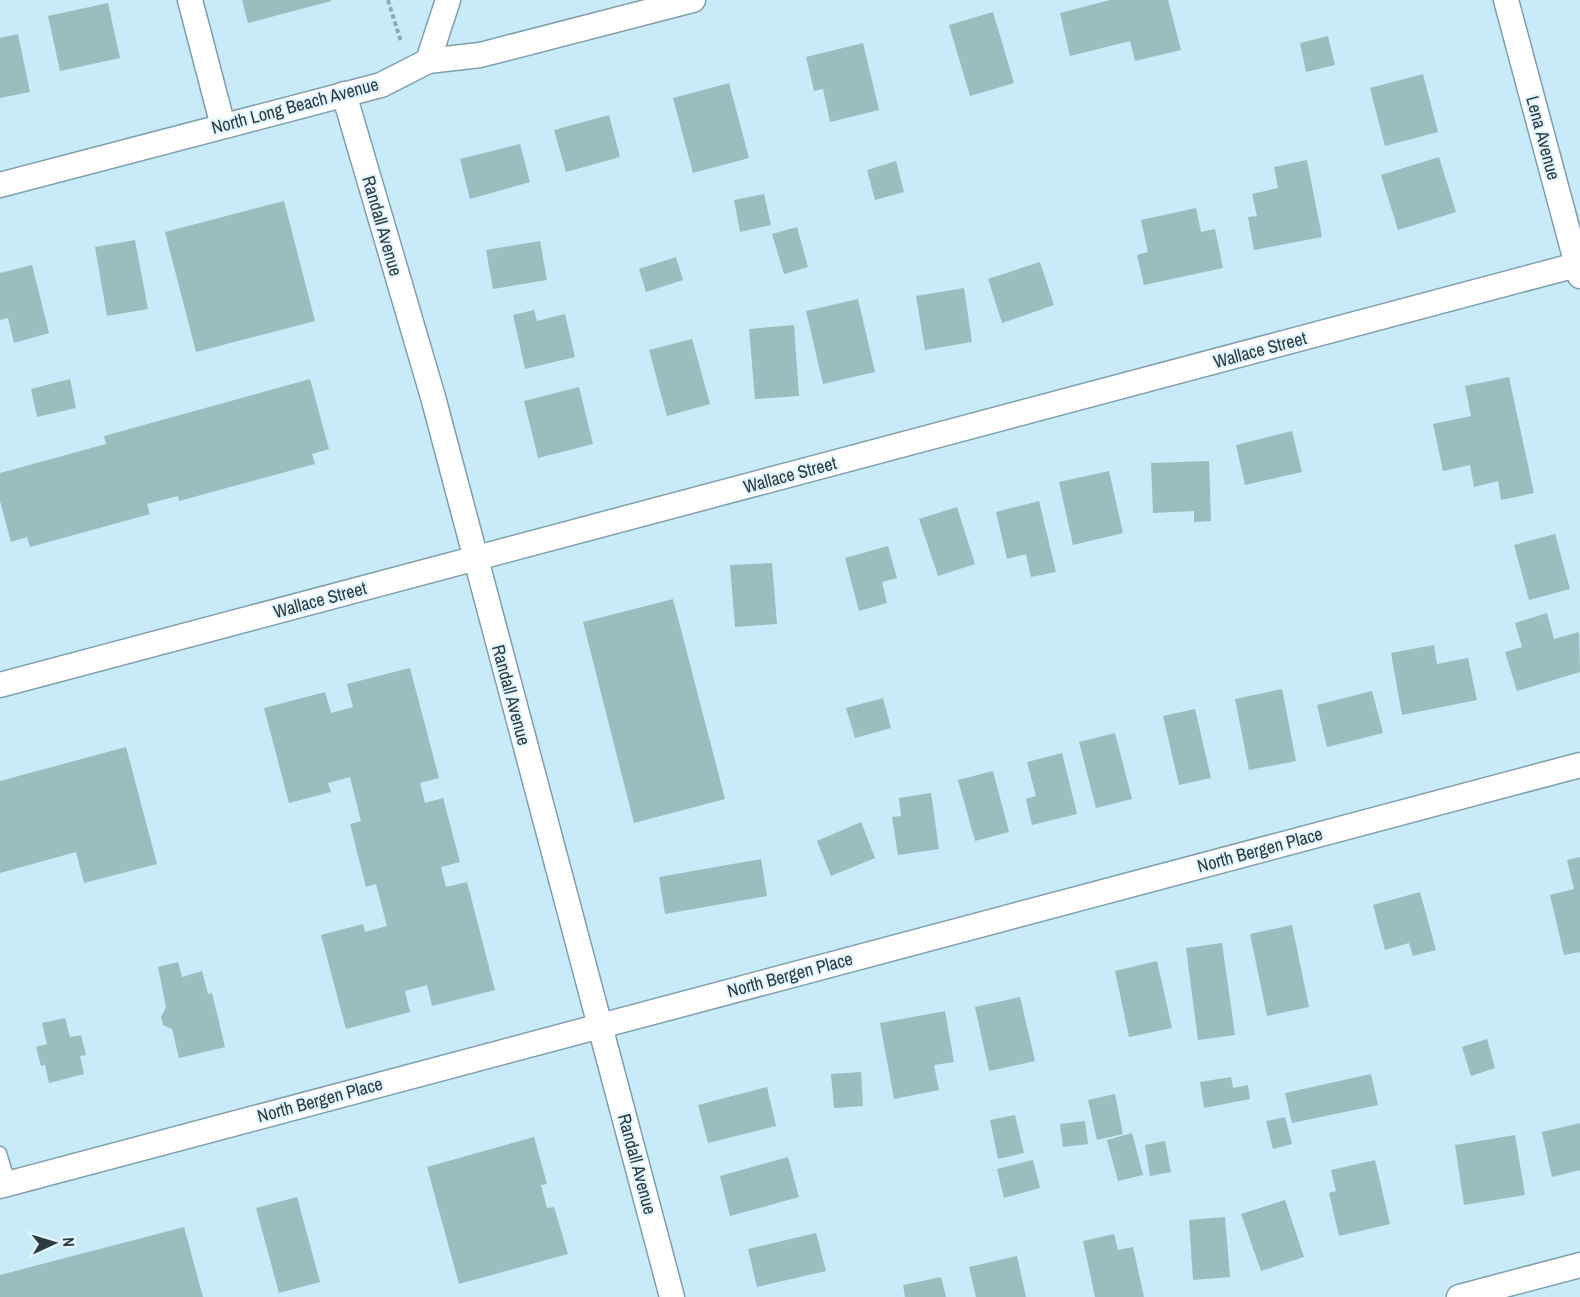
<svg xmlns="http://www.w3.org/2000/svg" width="1580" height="1297" font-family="'Archivo Narrow',sans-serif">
<rect width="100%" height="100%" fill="#c9eaf9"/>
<g fill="#99bebd">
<polygon points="242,0 331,0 331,1 248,23"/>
<polygon points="1110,0 1168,0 1181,50 1135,61 1130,41 1070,56 1060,13"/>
<polygon points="108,3 120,58 60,71 48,16"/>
<polygon points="993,12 1014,83 970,96 949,25"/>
<polygon points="18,34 30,92 0,98 0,38"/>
<polygon points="1328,36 1335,65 1306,72 1300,43"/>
<polygon points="863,43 879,110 830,122 823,89 814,91 806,57"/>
<polygon points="1423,74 1438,132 1385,146 1370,88"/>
<polygon points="729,83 749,158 693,173 673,98"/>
<polygon points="609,115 620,157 566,172 554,130"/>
<polygon points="520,144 530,182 470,199 460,159"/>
<polygon points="1439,157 1456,212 1398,230 1381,175"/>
<polygon points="1307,160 1322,237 1254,250 1248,217 1257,216 1252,194 1278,188 1274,167"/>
<polygon points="896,161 904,192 875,200 867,170"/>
<polygon points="764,194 771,225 740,232 734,200"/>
<polygon points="284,201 315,321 196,352 165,232"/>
<polygon points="1196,208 1201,232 1215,229 1223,268 1144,285 1137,255 1148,252 1141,220"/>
<polygon points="797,227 808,267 784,274 772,234"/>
<polygon points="135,240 148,309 107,316 95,247"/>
<polygon points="540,241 547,280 493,289 486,250"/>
<polygon points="676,257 683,280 646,292 639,269"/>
<polygon points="1040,262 1054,305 1002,323 988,279"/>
<polygon points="32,265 49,333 14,343 8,318 0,320 0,273"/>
<polygon points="964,288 972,342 925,350 916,296"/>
<polygon points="858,299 875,372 823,384 806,311"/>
<polygon points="534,310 537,321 565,314 575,357 525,369 513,315"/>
<polygon points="794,325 799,396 755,399 749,329"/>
<polygon points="692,339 710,404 667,416 649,350"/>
<polygon points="1509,377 1534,493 1501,500 1498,481 1474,487 1470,465 1443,471 1433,424 1471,416 1465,386"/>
<polygon points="70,379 76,408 37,417 31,389"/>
<polygon points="310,379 329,449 312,454 315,464 179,501 178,496 147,504 150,514 30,547 27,537 11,542 0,501 0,473 106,444 104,436"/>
<polygon points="579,387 593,444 538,458 524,401"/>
<polygon points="1292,431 1302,472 1245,485 1236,445"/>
<polygon points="1209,461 1211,521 1194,522 1194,511 1153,513 1151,463"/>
<polygon points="1109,471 1123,533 1073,545 1059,482"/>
<polygon points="1039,501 1056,572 1031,577 1026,554 1007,559 996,512"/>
<polygon points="957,507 975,564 938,576 919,519"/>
<polygon points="1555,534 1570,589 1529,600 1514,545"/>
<polygon points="888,546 897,578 882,582 887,603 859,611 845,558"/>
<polygon points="772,563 777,624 735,627 730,565"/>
<polygon points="673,599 725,799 634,823 583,622"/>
<polygon points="1547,613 1554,639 1579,632 1580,672 1517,691 1505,652 1522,647 1515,623"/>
<polygon points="1434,645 1437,664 1468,658 1477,700 1402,715 1391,653"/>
<polygon points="410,668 439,778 420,783 425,803 443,798 460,862 441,867 446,887 467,882 495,990 432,1006 427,985 405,991 410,1012 346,1029 321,935 363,924 365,932 387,926 376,884 366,887 350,824 361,821 350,777 328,783 331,792 289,803 264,708 325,692 331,713 353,707 347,684"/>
<polygon points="1282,689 1296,761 1249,770 1235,699"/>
<polygon points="1372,691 1383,733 1327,747 1317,705"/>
<polygon points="883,698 891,728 855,738 846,708"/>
<polygon points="1195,709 1211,778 1179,785 1163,716"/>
<polygon points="1115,733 1132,799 1096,808 1079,742"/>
<polygon points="126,747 157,864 84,883 76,852 0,873 0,781"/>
<polygon points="1062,753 1077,814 1032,825 1026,799 1036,796 1027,762"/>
<polygon points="993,771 1009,832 975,841 958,780"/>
<polygon points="931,793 939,849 898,855 892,817 901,816 899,798"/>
<polygon points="861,822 875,858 831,876 817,841"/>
<polygon points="1580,857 1580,952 1564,955 1550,895 1574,889 1567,860"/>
<polygon points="761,859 767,896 665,914 659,877"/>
<polygon points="1420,892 1436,950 1413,956 1409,943 1385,950 1373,905"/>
<polygon points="1292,925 1309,1007 1267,1016 1250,934"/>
<polygon points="1222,943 1235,1035 1198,1040 1186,948"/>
<polygon points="1157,961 1172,1028 1129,1037 1115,971"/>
<polygon points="178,962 182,977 202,971 208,994 212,993 225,1047 179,1058 172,1029 163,1025 161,1017 166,1007 158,967"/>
<polygon points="1020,997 1035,1061 989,1071 975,1007"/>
<polygon points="945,1011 954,1062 934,1065 939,1090 894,1099 880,1023"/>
<polygon points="65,1018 70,1037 81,1035 86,1055 80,1056 84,1074 49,1083 45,1065 41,1066 36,1047 47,1044 42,1023"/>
<polygon points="1487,1039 1495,1068 1471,1076 1462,1047"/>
<polygon points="861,1072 863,1106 834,1108 831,1074"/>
<polygon points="1371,1074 1378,1105 1292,1123 1285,1093"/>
<polygon points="1231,1077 1233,1088 1248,1085 1250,1099 1204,1108 1200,1082"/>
<polygon points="767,1087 776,1126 708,1143 698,1105"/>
<polygon points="1115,1094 1123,1134 1097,1140 1088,1100"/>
<polygon points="1015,1115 1024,1153 998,1159 990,1120"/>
<polygon points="1285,1117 1292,1144 1273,1149 1266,1121"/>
<polygon points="1085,1121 1088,1144 1063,1147 1060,1124"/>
<polygon points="1580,1123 1580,1170 1552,1177 1542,1132"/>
<polygon points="1132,1133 1143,1175 1118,1181 1107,1140"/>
<polygon points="1515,1135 1525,1195 1464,1205 1455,1145"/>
<polygon points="534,1137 547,1184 541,1185 547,1208 554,1207 568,1254 459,1284 427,1167"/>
<polygon points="1165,1141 1171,1172 1150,1176 1145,1145"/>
<polygon points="788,1157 799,1197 730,1216 720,1176"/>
<polygon points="1033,1160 1040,1188 1004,1198 997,1169"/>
<polygon points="1375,1160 1390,1224 1339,1236 1329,1193 1336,1191 1331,1170"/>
<polygon points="297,1197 320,1282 279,1293 256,1208"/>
<polygon points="1285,1200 1304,1257 1261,1271 1241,1214"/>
<polygon points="1225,1217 1230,1277 1193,1280 1189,1220"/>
<polygon points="184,1227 203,1297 0,1297 0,1275"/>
<polygon points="816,1233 826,1271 757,1287 748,1249"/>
<polygon points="1114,1234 1118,1250 1133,1247 1144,1297 1095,1297 1083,1241"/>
<polygon points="1017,1256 1026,1297 976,1297 969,1267"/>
<polygon points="941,1277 946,1297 905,1297 903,1285"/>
</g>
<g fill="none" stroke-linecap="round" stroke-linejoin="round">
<g stroke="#809fad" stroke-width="15">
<polyline id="service" points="0,1153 9,1183"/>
</g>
<g stroke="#809fad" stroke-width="27">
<g id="minor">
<polyline points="190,0 223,126"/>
<polyline points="1506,0 1580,276"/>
<polyline points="428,61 448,0"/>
<polyline points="344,94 433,397 672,1297"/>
<polyline points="0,185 381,85 428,61 480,55 693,0"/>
<polyline points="0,685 1580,264"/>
<polyline points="0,1186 1580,765"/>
<polyline points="1459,1297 1580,1265"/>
</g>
</g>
<polyline stroke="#8fa9b4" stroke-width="4" stroke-dasharray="4.5 3" stroke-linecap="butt" points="388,0 401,42"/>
<use href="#service" stroke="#fff" stroke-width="12"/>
<use href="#minor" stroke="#fff" stroke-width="24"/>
</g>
<g text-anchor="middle" stroke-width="4.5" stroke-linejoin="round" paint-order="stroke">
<g font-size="18" fill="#2e3b40" stroke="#e1f5fe">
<text transform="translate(295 106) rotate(-15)" y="6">North Long Beach Avenue</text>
<text transform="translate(1543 138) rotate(75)" y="6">Lena Avenue</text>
<text transform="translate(382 226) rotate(74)" y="6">Randall Avenue</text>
<text transform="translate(1260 350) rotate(-15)" y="6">Wallace Street</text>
<text transform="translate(790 475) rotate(-15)" y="6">Wallace Street</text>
<text transform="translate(320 600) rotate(-15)" y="6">Wallace Street</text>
<text transform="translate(511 695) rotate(75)" y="6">Randall Avenue</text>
<text transform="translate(1260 850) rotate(-15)" y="6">North Bergen Place</text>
<text transform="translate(790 975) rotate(-15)" y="6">North Bergen Place</text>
<text transform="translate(320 1100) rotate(-15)" y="6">North Bergen Place</text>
<text transform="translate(637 1164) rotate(75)" y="6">Randall Avenue</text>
</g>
</g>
<g transform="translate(54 1243) rotate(86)" stroke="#e1f5fe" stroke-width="4.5" paint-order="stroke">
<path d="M0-4.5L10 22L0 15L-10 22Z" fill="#2e3b40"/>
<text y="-9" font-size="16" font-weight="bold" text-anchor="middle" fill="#2e3b40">N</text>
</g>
</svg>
